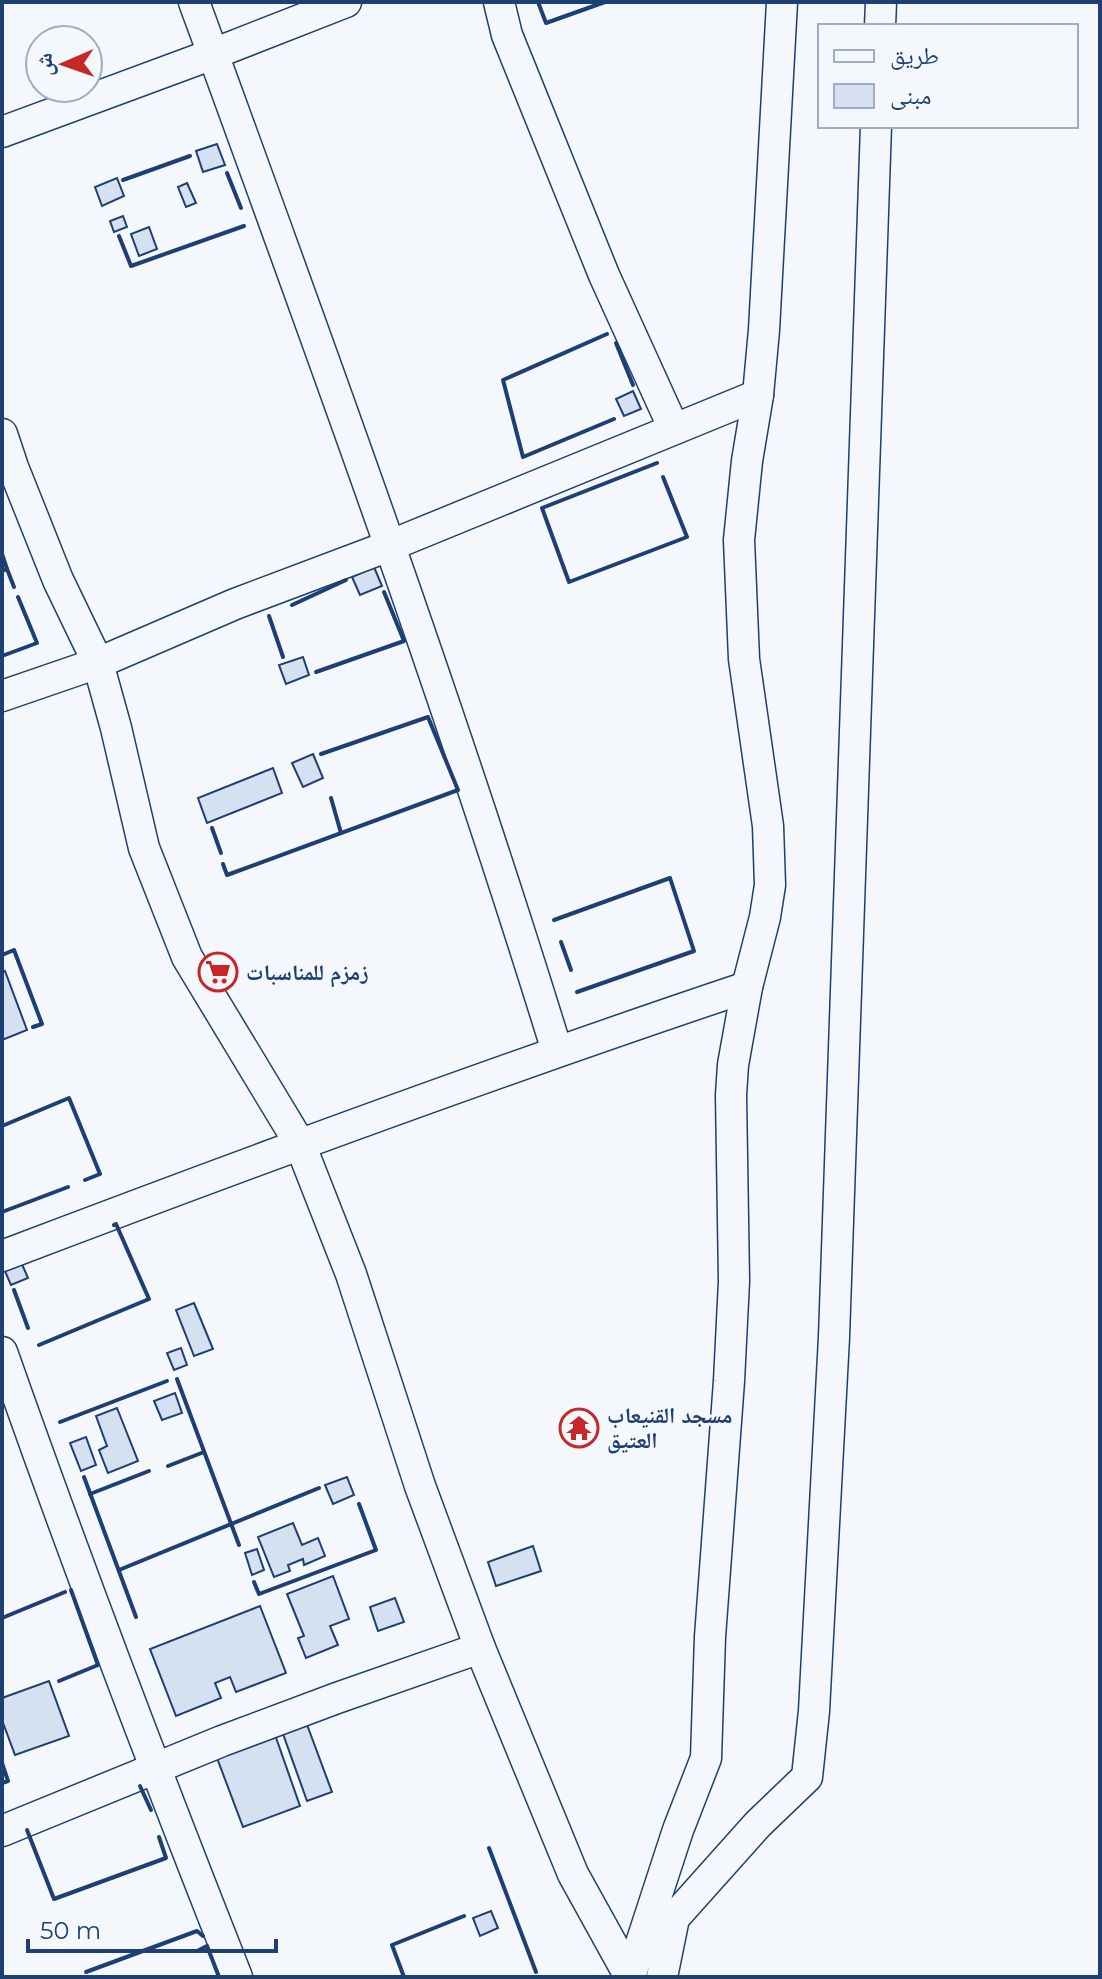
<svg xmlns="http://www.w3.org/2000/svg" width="1102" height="1979" font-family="Montserrat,'Noto Naskh Arabic',sans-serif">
<rect width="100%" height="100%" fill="#f4f7fb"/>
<g fill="#d5e0f0" stroke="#1d3f73" stroke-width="2">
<polygon points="217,144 225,165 203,172 196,151"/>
<polygon points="117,178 124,196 102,206 95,187"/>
<polygon points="187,183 196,203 186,207 178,187"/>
<polygon points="123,216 127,227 114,232 110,221"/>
<polygon points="149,227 157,249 139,256 131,234"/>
<polygon points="633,391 641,409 624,416 616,399"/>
<polygon points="374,567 382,586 360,595 352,577"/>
<polygon points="303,657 309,675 286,684 279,665"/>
<polygon points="313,754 323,778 303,787 292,763"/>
<polygon points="273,768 282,793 207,823 198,798"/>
<polygon points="5,971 27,1030 2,1040 2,972"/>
<polygon points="21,1262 28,1278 11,1285 4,1269"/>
<polygon points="194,1303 213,1349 194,1356 176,1310"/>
<polygon points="181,1348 187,1365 174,1370 167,1353"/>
<polygon points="175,1393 182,1413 162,1420 154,1401"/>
<polygon points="117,1408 138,1461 108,1473 99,1450 107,1446 96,1416"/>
<polygon points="86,1437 96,1465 81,1471 70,1443"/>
<polygon points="347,1477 354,1495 333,1504 325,1485"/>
<polygon points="293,1523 302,1545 318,1538 325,1556 304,1565 303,1559 288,1565 290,1571 274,1577 258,1537"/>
<polygon points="533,1546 541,1571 496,1586 488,1562"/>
<polygon points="257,1549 264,1570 252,1575 245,1553"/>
<polygon points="333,1576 349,1619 330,1626 338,1645 306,1658 298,1638 304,1636 287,1594"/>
<polygon points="395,1598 404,1622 378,1631 370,1607"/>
<polygon points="260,1606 286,1673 236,1692 230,1677 215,1683 221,1698 176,1716 150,1649"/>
<polygon points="49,1681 69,1736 15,1755 2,1720 2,1698"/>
<polygon points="306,1722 332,1792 307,1801 282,1731"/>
<polygon points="273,1729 300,1806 243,1827 214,1750"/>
<polygon points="491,1911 498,1928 480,1936 473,1918"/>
</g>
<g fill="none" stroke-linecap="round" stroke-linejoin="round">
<g stroke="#1d3f73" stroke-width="33">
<g id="street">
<path d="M194 2C321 350 448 697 557 1051"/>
<polyline points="499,2 507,35 604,275 674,429"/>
<polyline points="880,26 881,2"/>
<polyline points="2,132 213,54 346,2"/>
<polyline points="2,434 13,467 58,580 98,663 116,728 144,848 187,957 300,1144 351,1274 420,1486 480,1648 573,1874 630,1977"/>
<polyline points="2,696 98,663 235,604 389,546 758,395"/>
<path d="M2 1256C249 1162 496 1071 747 987"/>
<path d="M2 1352C76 1562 155 1770 237 1977"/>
<polyline points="2,1831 222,1741 337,1698 480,1648"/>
<polyline points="630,1977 678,1830 706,1758 710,1637 729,1381 734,1281 731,1095 733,1065 747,987 765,917 770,885 768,826 744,659 739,540 747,461 758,395 764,330 782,2"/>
<polyline points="662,1977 674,1918 758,1824 807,1777 814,1711 834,1337 876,126"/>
</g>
</g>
<use href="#street" stroke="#f4f7fb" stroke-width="30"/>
<g stroke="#1d3f73" stroke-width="4">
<polyline points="538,2 546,23 605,2"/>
<polyline points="227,173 241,208"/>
<polyline points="123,180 190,156"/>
<polyline points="119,236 131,266 244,226"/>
<polyline points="607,334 503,380 523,457 614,419"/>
<polyline points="616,343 633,385"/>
<polyline points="657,463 542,508 569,582 687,537 663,477"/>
<polyline points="2,554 7,569"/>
<polyline points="2,571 7,569 14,587"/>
<polyline points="292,605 346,580"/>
<polyline points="269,616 283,657"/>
<polyline points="2,656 37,643 18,597"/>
<polyline points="316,672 404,641 384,592"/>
<polyline points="331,798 341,833"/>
<polyline points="212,828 221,853"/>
<polyline points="223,864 227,875 458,790 428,717 321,754"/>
<polyline points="554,920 670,878 694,951 577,992"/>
<polyline points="561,942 571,970"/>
<polyline points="2,955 14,950 42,1024 33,1027"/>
<polyline points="2,1126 69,1098 100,1174 85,1180"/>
<polyline points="2,1212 68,1187"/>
<polyline points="14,1290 28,1328"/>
<polyline points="39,1345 149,1299 116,1224 114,1225"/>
<polyline points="177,1379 239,1545"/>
<polyline points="60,1422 167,1381"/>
<polyline points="168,1466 204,1452"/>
<polyline points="84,1477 136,1617"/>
<polyline points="90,1494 149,1471"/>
<polyline points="119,1570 319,1488"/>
<polyline points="254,1582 259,1594 376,1550 359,1504"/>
<polyline points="2,1618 65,1592"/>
<polyline points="59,1681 98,1665 71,1590"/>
<polyline points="2,1763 8,1781 2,1783"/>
<polyline points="140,1786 151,1810"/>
<polyline points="27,1830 54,1899 166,1858 159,1837"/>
<polyline points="489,1848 536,1972"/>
<polyline points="199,1950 207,1946 219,1977"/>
<polyline points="86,1972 197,1931 203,1936"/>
<polyline points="404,1977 392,1945 464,1916"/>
</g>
</g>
<defs>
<g id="supermarket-ring" transform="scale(2)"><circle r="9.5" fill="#f4f7fb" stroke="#c62828" stroke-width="1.5"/><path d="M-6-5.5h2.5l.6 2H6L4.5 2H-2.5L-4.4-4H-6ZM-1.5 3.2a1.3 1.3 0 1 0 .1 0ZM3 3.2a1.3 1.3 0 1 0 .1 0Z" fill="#c62828"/></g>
<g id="temple-ring" transform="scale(2)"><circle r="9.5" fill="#f4f7fb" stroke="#c62828" stroke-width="1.5"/><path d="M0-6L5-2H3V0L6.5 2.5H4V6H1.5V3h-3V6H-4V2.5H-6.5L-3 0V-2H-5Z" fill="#c62828"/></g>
</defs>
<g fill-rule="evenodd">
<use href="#supermarket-ring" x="218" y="972"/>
<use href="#temple-ring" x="579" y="1428"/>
</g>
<g text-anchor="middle" stroke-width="6" stroke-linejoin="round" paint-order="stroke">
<g font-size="22" font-weight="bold" fill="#1d3f73" stroke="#f4f7fb" text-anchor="start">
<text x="246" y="980">زمزم للمناسبات</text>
<text x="607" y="1423">مسجد القنيعاب<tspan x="607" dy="25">العتيق</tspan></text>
</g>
</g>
<rect width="1102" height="1979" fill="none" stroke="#1d3f73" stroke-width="8"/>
<rect x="818" y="24" width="260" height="104" fill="#f4f7fb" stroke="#9eadc5" stroke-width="2"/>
<rect x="834" y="50" width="40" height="12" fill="#f4f7fb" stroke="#9eadc5" stroke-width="2"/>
<text x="890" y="64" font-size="24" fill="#1d3f73">طريق</text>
<rect x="834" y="84" width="40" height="24" fill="#d5e0f0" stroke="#9eadc5" stroke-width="2"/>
<text x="890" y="104" font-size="24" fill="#1d3f73">مبنى</text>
<g transform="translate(64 64) rotate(268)"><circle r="38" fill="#f4f7fb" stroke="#9eadc5" stroke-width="2"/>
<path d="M0-6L14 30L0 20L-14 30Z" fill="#c62828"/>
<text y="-12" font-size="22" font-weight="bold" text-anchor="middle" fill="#1d3f73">ش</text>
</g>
<path d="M28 1939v12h248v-12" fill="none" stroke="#1d3f73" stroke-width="4"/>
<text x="40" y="1939" font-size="24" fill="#1d3f73" stroke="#f4f7fb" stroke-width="6" paint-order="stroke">50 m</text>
</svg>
